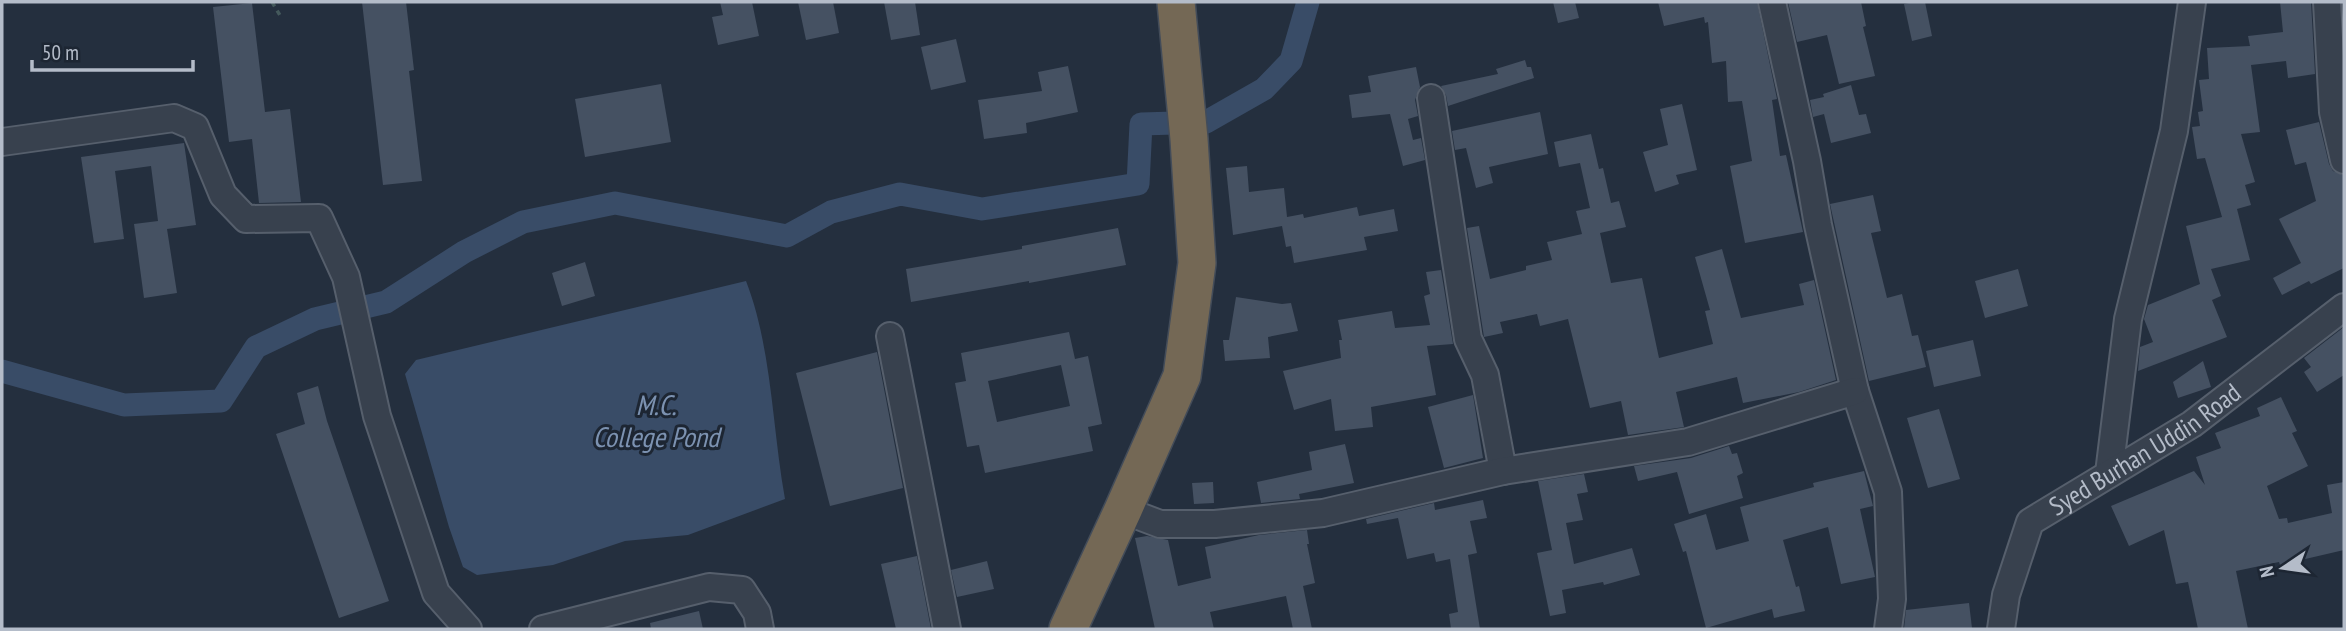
<svg xmlns="http://www.w3.org/2000/svg" width="2346" height="631" font-family="'PT Sans Narrow',sans-serif">
<rect width="100%" height="100%" fill="#242f3e"/>
<path fill="#394c67" d="M746 281C772 348 772 427 785 499L688 535 625 541 553 565 477 575 463 567 449 527 405 374 416 360Z"/>
<g fill="none" stroke-linecap="round" stroke-linejoin="round">
<g stroke="#394c67" stroke-width="23">
<polyline points="1206,122 1264,89 1291,61 1308,2"/>
<polyline points="2,371 124,405 221,401 256,347 315,319 386,302 464,252 523,222 615,203 787,236 831,212 900,194 982,209 1138,184 1141,124 1175,123"/>
</g>
</g>
<g fill="#455162" fill-rule="evenodd">
<polygon points="362,2 406,2 414,70 409,71 422,181 383,185"/>
<polygon points="720,2 752,2 759,36 718,45 712,17 723,15"/>
<polygon points="798,2 833,2 839,33 806,40"/>
<polygon points="884,2 915,2 920,35 891,40"/>
<polygon points="1553,2 1575,2 1579,18 1558,23"/>
<polygon points="1658,2 1757,2 1777,99 1772,100 1780,156 1786,155 1803,232 1745,243 1730,166 1752,161 1742,101 1728,102 1726,61 1712,63 1708,22 1705,23 1704,17 1664,26"/>
<polygon points="1788,2 1861,2 1866,26 1863,27 1875,76 1839,84 1827,35 1797,42"/>
<polygon points="1914,2 1925,2 1932,36 1912,41 1904,4"/>
<polygon points="2280,2 2311,2 2315,74 2288,78 2286,61 2251,65 2260,132 2241,134 2255,182 2245,185 2251,205 2237,209 2250,260 2211,269 2221,296 2212,300 2227,337 2138,371 2140,347 2153,342 2144,319 2148,305 2200,284 2186,226 2222,217 2205,158 2197,159 2192,127 2200,126 2198,112 2203,111 2199,80 2209,79 2207,48 2250,46 2248,36 2283,32"/>
<polygon points="252,3 265,112 290,109 301,202 259,203 252,139 229,142 213,7"/>
<polygon points="956,39 966,82 931,90 921,47"/>
<polygon points="1525,60 1527,67 1531,67 1534,78 1448,106 1446,95 1441,86 1498,74 1496,69"/>
<polygon points="1068,66 1078,112 1026,123 1027,133 984,139 978,100 1042,91 1038,72"/>
<polygon points="1416,67 1420,87 1415,100 1418,116 1408,119 1413,140 1421,138 1425,160 1403,166 1390,114 1352,118 1349,95 1371,92 1368,76"/>
<polygon points="661,84 671,142 585,157 575,99"/>
<polygon points="1851,85 1859,115 1866,114 1871,133 1831,143 1824,114 1813,117 1810,100 1824,97 1823,94"/>
<polygon points="1682,104 1697,170 1676,175 1679,184 1655,192 1643,152 1668,145 1660,109"/>
<polygon points="1540,112 1548,154 1489,167 1493,183 1476,188 1466,148 1455,150 1452,131"/>
<polygon points="2319,122 2329,164 2333,171 2343,175 2344,181 2344,268 2311,284 2309,281 2282,295 2273,278 2301,263 2279,219 2316,201 2306,162 2295,165 2286,130"/>
<polygon points="1591,134 1599,169 1603,168 1611,203 1619,201 1626,227 1600,233 1611,283 1642,278 1659,358 1713,344 1705,311 1710,310 1695,257 1722,249 1741,318 1804,305 1799,284 1814,280 1836,380 1799,392 1743,403 1737,377 1676,392 1684,427 1628,435 1621,401 1590,408 1568,319 1540,326 1537,314 1500,322 1503,333 1484,337 1467,228 1479,226 1490,279 1526,270 1526,266 1552,260 1547,242 1582,234 1576,211 1590,208 1580,163 1559,167 1554,142"/>
<polygon points="184,143 196,225 167,229 177,293 144,298 134,224 158,221 151,166 115,171 124,239 94,243 81,157"/>
<polygon points="1247,166 1249,192 1284,188 1287,217 1303,214 1304,218 1357,207 1359,216 1394,209 1398,231 1364,237 1367,250 1294,263 1291,246 1286,247 1282,226 1233,235 1226,168"/>
<polygon points="1873,195 1881,231 1871,233 1887,298 1902,294 1912,336 1918,335 1926,367 1869,381 1830,204"/>
<polygon points="1118,228 1126,265 1029,283 1029,281 911,302 906,269 1022,249 1022,246"/>
<polygon points="585,262 595,296 562,306 552,273"/>
<polygon points="2018,269 2028,306 1985,318 1975,281"/>
<polygon points="1441,270 1453,344 1427,346 1436,395 1371,407 1373,427 1335,431 1331,399 1294,410 1283,371 1341,358 1339,340 1342,340 1338,320 1392,311 1395,328 1430,325 1424,296 1430,294 1426,272"/>
<polygon points="1236,297 1282,304 1291,303 1298,331 1268,337 1270,358 1225,361 1223,340 1229,340"/>
<polygon points="2344,327 2344,375 2317,392 2304,372 2311,367 2304,358"/>
<path d="M1069 332 1075 359 1088 356 1102 424 1088 427 1093 451 985 473 979 445 967 447 955 383 966 381 961 353ZM1061 365 1070 406 997 422 988 381Z"/>
<polygon points="1973,340 1981,376 1934,387 1926,351"/>
<polygon points="877,352 903,488 830,506 796,373"/>
<polygon points="2203,361 2211,387 2178,398 2173,382"/>
<polygon points="318,386 327,421 389,601 339,618 276,434 305,424 297,393"/>
<polygon points="1473,395 1483,458 1444,468 1428,407"/>
<polygon points="2281,397 2297,431 2292,433 2308,466 2267,486 2279,519 2287,518 2288,523 2332,513 2327,485 2344,482 2344,550 2280,565 2279,562 2236,571 2248,629 2198,629 2188,582 2176,584 2164,530 2129,546 2111,506 2194,471 2205,485 2196,457 2221,448 2215,433 2260,416 2257,408"/>
<polygon points="1939,409 1960,479 1928,488 1907,418"/>
<polygon points="1345,444 1354,483 1299,494 1300,499 1261,503 1257,482 1312,470 1309,452"/>
<polygon points="1729,446 1732,454 1737,453 1743,473 1737,476 1743,498 1689,514 1677,472 1638,481 1634,466 1691,458"/>
<polygon points="1864,471 1873,506 1860,509 1875,577 1841,584 1828,527 1783,540 1796,587 1799,586 1805,611 1774,618 1772,609 1706,628 1686,551 1683,552 1674,524 1706,514 1716,550 1749,541 1740,507 1814,487 1813,483"/>
<polygon points="1584,474 1588,492 1577,494 1583,520 1566,523 1574,564 1632,548 1640,575 1604,585 1603,582 1562,590 1566,613 1550,616 1537,553 1552,550 1538,481"/>
<polygon points="1213,482 1214,503 1194,504 1192,483"/>
<polygon points="1483,500 1487,518 1470,521 1477,553 1468,555 1480,629 1451,629 1449,614 1458,612 1450,559 1436,562 1434,553 1407,559 1398,518 1367,524 1366,519 1434,503 1435,510"/>
<polygon points="1307,530 1309,544 1307,544 1315,583 1303,586 1312,629 1293,629 1286,596 1210,612 1214,629 1155,629 1135,538 1147,536 1168,540 1178,586 1211,578 1205,547 1259,535"/>
<polygon points="917,556 931,629 896,629 881,564"/>
<polygon points="987,561 994,589 957,597 951,570"/>
<polygon points="1969,603 1972,628 1904,629 1906,610"/>
<polygon points="699,611 703,629 651,629 650,623"/>
</g>
<g fill="none" stroke-linecap="round" stroke-linejoin="round">
<g stroke="#565f6c" stroke-width="30">
<g id="minor">
<polyline points="1772,2 1807,161 1818,225 1855,391 1888,492 1892,599 1888,629"/>
<polyline points="2327,2 2333,112 2344,160"/>
<polyline points="1431,98 1468,339 1485,375 1503,471"/>
<polyline points="2,142 174,118 195,127 223,195 246,219 319,218 346,277 377,416 436,593 468,629"/>
<polyline points="890,336 947,629"/>
<polyline points="2109,473 2128,319 2174,131 2192,2"/>
<polyline points="1123,510 1160,524 1215,524 1323,513 1503,471 1688,442 1855,391"/>
<polyline points="543,629 709,587 742,590 757,613 760,629"/>
<path id="s1" d="M2001 629 2006 595 2030 522 2192 424 2344 307"/>
</g>
</g>
<g stroke="#434c59" stroke-width="40">
<polyline id="highway" points="1068,629 1123,510 1182,376 1197,263 1189,139 1176,2"/>
</g>
<polyline stroke="#44595c" stroke-width="3.5" stroke-dasharray="5 5" stroke-linecap="butt" points="272,2 281,17"/>
<use href="#minor" stroke="#38414e" stroke-width="26"/>
<use href="#highway" stroke="#746855" stroke-width="37"/>
</g>
<g text-anchor="middle" stroke-width="6" stroke-linejoin="round" paint-order="stroke">
<g font-size="26" fill="#b4bcc9" stroke="#1d2633">
<text dy="9" stroke="none"><textPath href="#s1" startOffset="247">Syed Burhan Uddin Road</textPath></text>
</g>
<g font-size="28" font-style="italic" fill="#7c92b1" stroke="#1d2633">
<text x="656" y="415">M.C.<tspan x="656" dy="32">College Pond</tspan></text>
</g>
</g>
<rect width="2346" height="631" fill="none" stroke="#b4bcc9" stroke-width="7"/>
<g transform="translate(2283 568) rotate(257)" stroke="#1d2633" stroke-width="5" paint-order="stroke">
<path d="M0-5L12 26L0 18L-12 26Z" fill="#b4bcc9"/>
<text y="-10" font-size="19" font-weight="bold" text-anchor="middle" fill="#b4bcc9">N</text>
</g>
<path d="M32 60v10h161v-10" fill="none" stroke="#b4bcc9" stroke-width="3.5"/>
<text x="42" y="60" font-size="21" fill="#b4bcc9" stroke="#1d2633" stroke-width="5" paint-order="stroke">50 m</text>
</svg>
